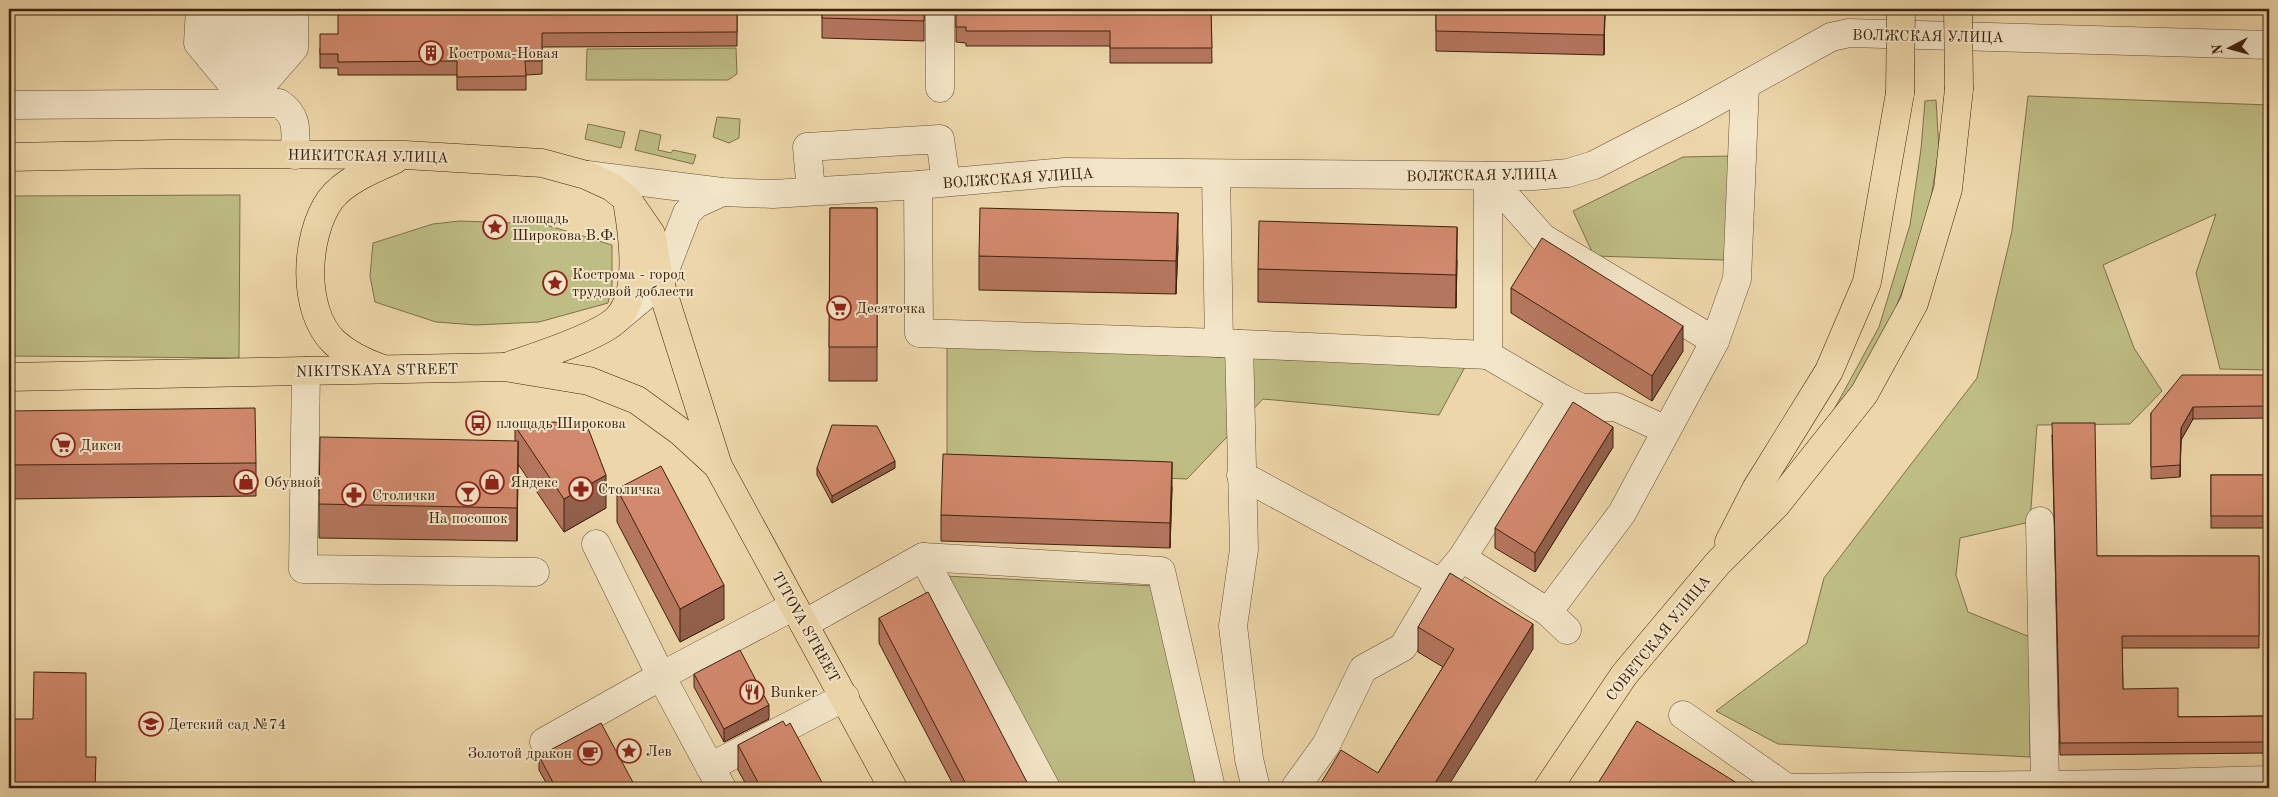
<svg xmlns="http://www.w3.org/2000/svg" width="2278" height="797" font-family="'Old Standard TT',serif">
<rect width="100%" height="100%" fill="#edd7aa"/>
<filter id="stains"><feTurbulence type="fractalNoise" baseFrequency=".004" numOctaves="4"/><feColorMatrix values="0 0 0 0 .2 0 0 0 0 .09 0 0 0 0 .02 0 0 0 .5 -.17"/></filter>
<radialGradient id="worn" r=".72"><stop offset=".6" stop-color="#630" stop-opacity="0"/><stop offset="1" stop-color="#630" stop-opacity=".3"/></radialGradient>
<g fill="#bebd84" stroke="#7e7049">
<polygon points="736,48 737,74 728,80 586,80 587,49"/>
<polygon points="2028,96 2269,105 2269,370 2220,369 2196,273 2216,214 2103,265 2134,348 2162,391 2130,424 2037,425 2030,522 1960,538 1956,575 1968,612 2030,637 2030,757 1778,744 1716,711 1807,643 1824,578 1977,378 2012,231"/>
<polygon points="1936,100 1939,149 1926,229 1885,336 1842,411 1831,415 1879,327 1910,225 1921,149 1925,101"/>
<polygon points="717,117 740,119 739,138 729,143 713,137"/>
<polygon points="588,124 625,132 621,148 585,139"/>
<polygon points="640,130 661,135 658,150 671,153 673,150 696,155 693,164 635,150"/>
<polygon points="1730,156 1724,260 1594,256 1573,211 1683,157"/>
<polygon points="240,195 239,358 9,356 9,196"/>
<polygon points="460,221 543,224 612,245 612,287 608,303 539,322 476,325 436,322 375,302 370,276 373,243 433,224"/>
<polygon points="947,346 1465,367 1439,415 1263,399 1187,479 947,469"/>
<polygon points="944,576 1153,586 1198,780 1180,788 1055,788"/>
</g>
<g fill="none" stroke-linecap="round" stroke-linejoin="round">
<g stroke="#694f35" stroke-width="29">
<g id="minor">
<polyline points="200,9 198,43 247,102"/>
<polyline points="226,9 226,46 239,80"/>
<polyline points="940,9 940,88"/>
<polyline points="257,80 271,48 271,9"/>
<polyline points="247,86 249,9"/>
<polyline points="247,102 294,48 294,9"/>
<path d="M9 105 279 103C300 117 295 133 295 155"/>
<polyline points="1216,174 1219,343"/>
<polyline points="587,175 722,192 773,194 918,185 1065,172 1534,176 1568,173 1594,165 1695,113 1831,37 1849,33 2269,45"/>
<polyline points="1488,176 1543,238 1715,341"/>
<polyline points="918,185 919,333 1219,343 1488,355 1488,176"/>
<polyline points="811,191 807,147 940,139 946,182"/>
<polyline points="618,318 660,283 687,213 696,204 722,192"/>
<polyline points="1239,344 1244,549 1233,626 1249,759 1256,788"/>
<polyline points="306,371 303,569 535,572"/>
<polyline points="1563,399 1582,408 1616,407 1666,430"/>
<polyline points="1241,475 1441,583"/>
<polyline points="2040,521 2045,785"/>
<polyline points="1462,558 1563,399 1488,355"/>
<polyline points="794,606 661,676 710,767 845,697"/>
<polyline points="804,624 923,557"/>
<polyline points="1567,630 1548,612 1622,513 1715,341 1737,279 1745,85"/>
<polyline points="1683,715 1787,788 2121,784 2269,780"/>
<polyline points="544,742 661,676 596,544"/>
<polyline points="710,767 722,788"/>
<polyline points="1046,788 923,557 1161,571 1211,788"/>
<polyline points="1295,788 1326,745 1363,669 1403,647 1441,583 1462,558 1548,612"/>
</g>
</g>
<g stroke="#3d220e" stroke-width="29">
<g id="major">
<polyline points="9,157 169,154 405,155 542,163 586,175 612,187 627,199 651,234 660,283 718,466 893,788"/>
<path d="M509 366C535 357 599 337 617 319 641 295 633 237 628 207"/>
<path d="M380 368C363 362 348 355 334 342 301 310 305 236 330 200 344 181 373 169 394 160"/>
<polyline points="9,377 505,367 589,381 637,400 681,432 718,466"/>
<polyline points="1729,542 1756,489 1829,371 1867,282 1900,93"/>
<polyline points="1548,788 1624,675 1718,563 1776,505 1864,394 1914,303 1948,189 1959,89"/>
</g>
</g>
<use href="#minor" stroke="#f3e5c8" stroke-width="28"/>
<use href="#major" stroke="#edd7aa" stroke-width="28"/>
<g stroke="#3d220e" stroke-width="29" stroke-linecap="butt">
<g id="major-bridge">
<polyline points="1958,9 1959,89"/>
<polyline points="1900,93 1901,9"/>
</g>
</g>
<use href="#major-bridge" stroke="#edd7aa" stroke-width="28"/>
</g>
<g fill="#b5765e" stroke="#3d220e">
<polygon points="737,9 737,46 542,47 542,74 526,75 526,90 457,90 457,75 338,75 338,68 320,68 320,48 338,34"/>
<polygon points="822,9 924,9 924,41 822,38"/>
<polygon points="956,9 1232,9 1232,11 1211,11 1212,63 1110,63 1110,46 966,46 966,43 956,42"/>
<polygon points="1436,9 1605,9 1604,55 1436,51"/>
<polygon points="830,208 877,208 877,381 829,381"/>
<polygon points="1178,246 1176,294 979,290 979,256"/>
<polygon points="1457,260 1456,308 1258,302 1258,269"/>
<polygon points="1511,288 1683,351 1652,401 1511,313"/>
<polygon points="2269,375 2269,418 2193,419 2181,440 2180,477 2151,479 2151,413"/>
<polygon points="9,411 256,463 256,496 9,499"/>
<polygon points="515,426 606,508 564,532 518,464 517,541 319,538 319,504 515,441"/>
<polygon points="2052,435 2097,556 2259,556 2259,648 2122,648 2123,689 2178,717 2269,716 2269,753 2060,755"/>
<polygon points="1613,447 1535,572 1495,548 1495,528"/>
<polygon points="817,468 895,468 832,503 817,475"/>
<rect x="2211" y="475" width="58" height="53"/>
<polygon points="1172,487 1170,548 941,541 941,515"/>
<polygon points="617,489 724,619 680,642 617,522"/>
<polygon points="879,618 1030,788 955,788 879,643"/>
<polygon points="1418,627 1533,649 1378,773 1443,667 1418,652"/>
<polygon points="694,674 769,719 724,742 694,687"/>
<polygon points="738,745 825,788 748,788 738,770"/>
<polygon points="539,756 636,788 549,788 539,770"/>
</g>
<g fill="#93604c" stroke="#3d220e">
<polygon points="1605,9 1604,55 1604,35"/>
<polygon points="1178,213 1178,246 1176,294 1176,261"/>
<polygon points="1457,227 1457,260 1456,308 1456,275"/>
<polygon points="1683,326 1683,351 1652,401 1652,376"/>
<polygon points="2193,407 2193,419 2181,440 2180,477 2181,428"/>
<polygon points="1613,427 1613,447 1535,572 1535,553"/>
<polygon points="518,441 518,474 517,541 517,508"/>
<polygon points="895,461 895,468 832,503 832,496"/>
<polygon points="1172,462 1172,487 1170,548 1170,523"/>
<polygon points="606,475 606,508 564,532 564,499"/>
<polygon points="724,585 724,619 680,642 680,609"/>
<polygon points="1533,624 1533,649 1447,788 1432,788"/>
<polygon points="769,705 769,719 724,742 724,729"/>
</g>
<g fill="#d2896d" stroke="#3d220e">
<polygon points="338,9 737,9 737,32 542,33 542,61 525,61 526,76 457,77 457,61 338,62 338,54 320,54 320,34 338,34"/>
<polygon points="822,9 924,9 924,21 822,18"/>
<polygon points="956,9 1211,9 1212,48 1110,48 1110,31 966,31 966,27 956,27"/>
<polygon points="1436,9 1605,9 1604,35 1436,31"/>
<polygon points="830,208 877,208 877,347 829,347"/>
<polygon points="980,208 1178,213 1176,261 979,256"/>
<polygon points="1259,221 1457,227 1456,275 1258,269"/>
<polygon points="1542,238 1683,326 1652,376 1511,288"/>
<polygon points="2182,375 2269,375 2269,406 2193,407 2181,428 2180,465 2151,467 2151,413"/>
<polygon points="1573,402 1613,427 1535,553 1495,528"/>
<polygon points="255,408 256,463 9,465 9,411"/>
<polygon points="554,422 588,428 606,475 564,499 515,426"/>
<polygon points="2052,423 2095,423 2097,556 2259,556 2259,636 2122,636 2123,689 2178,688 2178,717 2269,716 2269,742 2060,743"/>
<polygon points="832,425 877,426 895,461 832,496 817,468"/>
<polygon points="320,437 518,441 517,508 319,504"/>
<polygon points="943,454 1172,462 1170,523 941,515"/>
<polygon points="661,466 724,585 680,609 617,489"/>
<rect x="2211" y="475" width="58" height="41"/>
<polygon points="1450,573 1533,624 1432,788 1318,788 1341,750 1378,773 1454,649 1418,627"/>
<polygon points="928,592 1030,788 968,788 879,618"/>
<polygon points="740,650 769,705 724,729 694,674"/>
<polygon points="34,672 86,673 86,757 96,757 95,788 9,788 9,719 33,719"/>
<polygon points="783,721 786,726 790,723 825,788 761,788 738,745"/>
<polygon points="1637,721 1745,788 1595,788"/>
<polygon points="601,723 636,788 556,788 539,756"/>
<polygon points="2085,787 2085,788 1934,788"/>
</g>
<defs>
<g id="building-ring" transform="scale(1.25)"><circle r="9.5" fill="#f3e5c8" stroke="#8f2418" stroke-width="1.5"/><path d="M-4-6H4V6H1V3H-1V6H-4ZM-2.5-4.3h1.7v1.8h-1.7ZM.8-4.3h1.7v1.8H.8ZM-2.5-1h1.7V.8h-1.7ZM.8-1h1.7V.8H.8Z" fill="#8f2418"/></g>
<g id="sight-ring" transform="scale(1.25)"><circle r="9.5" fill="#f3e5c8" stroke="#8f2418" stroke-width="1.5"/><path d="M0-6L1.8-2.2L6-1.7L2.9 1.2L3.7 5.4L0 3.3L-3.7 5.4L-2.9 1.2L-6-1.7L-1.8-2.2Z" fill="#8f2418"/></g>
<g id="supermarket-ring" transform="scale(1.25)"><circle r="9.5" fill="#f3e5c8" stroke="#8f2418" stroke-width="1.5"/><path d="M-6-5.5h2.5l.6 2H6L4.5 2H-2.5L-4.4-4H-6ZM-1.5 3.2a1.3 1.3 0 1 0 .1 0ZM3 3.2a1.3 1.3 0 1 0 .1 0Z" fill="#8f2418"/></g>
<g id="bus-ring" transform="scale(1.25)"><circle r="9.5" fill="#f3e5c8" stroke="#8f2418" stroke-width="1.5"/><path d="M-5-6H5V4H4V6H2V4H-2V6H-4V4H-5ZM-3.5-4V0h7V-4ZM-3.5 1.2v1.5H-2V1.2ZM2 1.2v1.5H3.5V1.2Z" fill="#8f2418"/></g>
<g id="shop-ring" transform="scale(1.25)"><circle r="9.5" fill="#f3e5c8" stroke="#8f2418" stroke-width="1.5"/><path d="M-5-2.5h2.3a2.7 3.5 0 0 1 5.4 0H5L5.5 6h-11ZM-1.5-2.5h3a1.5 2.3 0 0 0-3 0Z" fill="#8f2418"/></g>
<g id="pharmacy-ring" transform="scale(1.25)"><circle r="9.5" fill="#f3e5c8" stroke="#8f2418" stroke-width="1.5"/><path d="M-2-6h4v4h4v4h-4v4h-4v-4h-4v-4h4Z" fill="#8f2418"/></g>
<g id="bar-ring" transform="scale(1.25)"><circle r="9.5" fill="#f3e5c8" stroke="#8f2418" stroke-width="1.5"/><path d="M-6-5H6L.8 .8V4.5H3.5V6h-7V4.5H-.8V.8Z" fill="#8f2418"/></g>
<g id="restaurant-ring" transform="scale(1.25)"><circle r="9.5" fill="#f3e5c8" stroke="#8f2418" stroke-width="1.5"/><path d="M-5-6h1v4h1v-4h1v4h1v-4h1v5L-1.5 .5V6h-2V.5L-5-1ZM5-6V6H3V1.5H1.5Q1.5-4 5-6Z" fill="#8f2418"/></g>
<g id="school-ring" transform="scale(1.25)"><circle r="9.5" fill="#f3e5c8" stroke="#8f2418" stroke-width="1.5"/><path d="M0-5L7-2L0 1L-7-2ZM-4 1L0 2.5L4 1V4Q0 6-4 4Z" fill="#8f2418"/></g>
<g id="cafe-ring" transform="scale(1.25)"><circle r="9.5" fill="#f3e5c8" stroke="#8f2418" stroke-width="1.5"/><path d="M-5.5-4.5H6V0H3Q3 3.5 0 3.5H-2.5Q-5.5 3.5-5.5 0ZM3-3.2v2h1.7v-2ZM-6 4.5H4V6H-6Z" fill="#8f2418"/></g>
</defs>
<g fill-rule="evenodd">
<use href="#building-ring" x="431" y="53"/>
<use href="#sight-ring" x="495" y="227"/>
<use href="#sight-ring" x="555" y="283"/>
<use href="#supermarket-ring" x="839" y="308"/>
<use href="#bus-ring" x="478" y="423"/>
<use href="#supermarket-ring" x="63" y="445"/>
<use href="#shop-ring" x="246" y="482"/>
<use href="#shop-ring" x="492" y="482"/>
<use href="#pharmacy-ring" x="581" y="489"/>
<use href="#bar-ring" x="468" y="494"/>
<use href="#pharmacy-ring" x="354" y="495"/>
<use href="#restaurant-ring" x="752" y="692"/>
<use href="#school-ring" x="151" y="724"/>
<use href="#sight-ring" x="629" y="751"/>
<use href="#cafe-ring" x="590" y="753"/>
</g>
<g text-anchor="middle" stroke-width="4" stroke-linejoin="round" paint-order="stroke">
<g font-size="15" fill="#3d220e" stroke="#f3e5c8">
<text transform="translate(1928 36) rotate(1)" y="5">ВОЛЖСКАЯ УЛИЦА</text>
<text transform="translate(368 156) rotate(1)" y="5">НИКИТСКАЯ УЛИЦА</text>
<text transform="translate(1482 175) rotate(-1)" y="5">ВОЛЖСКАЯ УЛИЦА</text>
<text transform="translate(1018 178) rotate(-4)" y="5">ВОЛЖСКАЯ УЛИЦА</text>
<text transform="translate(377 370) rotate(-1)" y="5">NIKITSKAYA STREET</text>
<text transform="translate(806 627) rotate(61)" y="5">TITOVA STREET</text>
<text transform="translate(1658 638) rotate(-51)" y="5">СОВЕТСКАЯ УЛИЦА</text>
</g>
<g font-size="15" fill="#3d220e" stroke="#f3e5c8" text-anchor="start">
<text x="448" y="58">Кострома-Новая</text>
<text x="512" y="223">площадь<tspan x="512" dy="17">Широкова В.Ф.</tspan></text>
<text x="572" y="279">Кострома - город<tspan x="572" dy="17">трудовой доблести</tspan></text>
<text x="856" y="313">Десяточка</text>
<text x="496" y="428">площадь Широкова</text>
<text x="80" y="450">Дикси</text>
<text x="264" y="487">Обувной</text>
<text x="510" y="487">Яндекс</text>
<text x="598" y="494">Столичка</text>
<text x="372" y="500">Столички</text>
<text x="468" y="523" text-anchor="middle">На посошок</text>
<text x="770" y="697">Bunker</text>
<text x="168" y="729">Детский сад №74</text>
<text x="646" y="756">Лев</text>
<text x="572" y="758" text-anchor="end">Золотой дракон</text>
</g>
</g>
<rect width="2278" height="797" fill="none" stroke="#edd7aa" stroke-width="30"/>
<rect x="10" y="10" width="2258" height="777" fill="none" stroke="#3d220e" stroke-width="2.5"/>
<rect x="15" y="15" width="2248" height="767" fill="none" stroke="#3d220e"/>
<g transform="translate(2230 48) rotate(264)" stroke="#f3e5c8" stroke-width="4" paint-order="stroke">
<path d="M0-4L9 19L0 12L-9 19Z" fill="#3d220e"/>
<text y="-8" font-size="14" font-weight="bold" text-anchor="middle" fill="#3d220e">N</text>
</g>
<rect width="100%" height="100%" filter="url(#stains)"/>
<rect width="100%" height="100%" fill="url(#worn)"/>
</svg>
